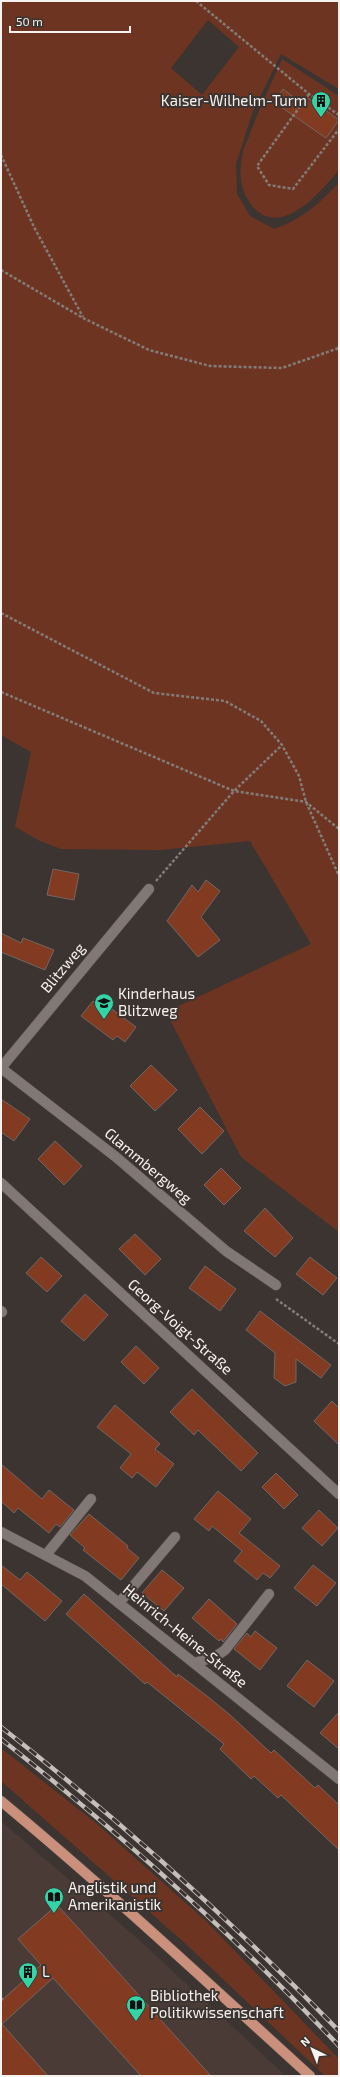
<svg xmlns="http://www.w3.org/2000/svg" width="340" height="2077" font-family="'Exo 2',sans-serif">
<rect width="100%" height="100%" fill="#3c3431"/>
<polygon fill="#4a3b36" points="1,1821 138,1939 286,2076 1,2076"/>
<g fill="#6d3521" fill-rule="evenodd">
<path d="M1 1H339V89L281 54 253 111 236 164 237 194 250 216 274 229C303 219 318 204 339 183V1232L241 1157 166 1012 311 944 250 841 161 850 61 849 40 841 15 827 31 752 1 735ZM208 20 239 47 202 95 171 68Z"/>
<path d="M282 59 339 96V170C321 191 282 239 253 207 240 191 239 176 242 156 243 148 248 140 250 133 260 107 271 84 282 59Z"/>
<polygon points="1,1748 97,1824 206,1921 339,2059 339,2076 325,2076 187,1945 1,1781"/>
</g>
<g fill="#823a20" stroke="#716764">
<polygon points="283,89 304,105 308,98 339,120 326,138 274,102"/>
<polygon points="53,869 79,874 74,900 47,895"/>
<polygon points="206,880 220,891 201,917 220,940 198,957 167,921 192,885 198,892"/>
<polygon points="1,933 21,943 23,938 54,950 45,970 1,952"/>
<polygon points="93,1001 102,1008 105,1004 136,1027 125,1042 117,1036 113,1040 81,1016"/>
<polygon points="151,1065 177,1090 155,1111 130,1086"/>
<polygon points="1,1099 30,1119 14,1141 1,1132"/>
<polygon points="200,1107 224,1131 202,1154 178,1129"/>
<polygon points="55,1141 82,1166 64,1185 38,1159"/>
<polygon points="221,1168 241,1188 224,1205 204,1185"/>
<polygon points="265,1208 293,1238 275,1257 244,1231"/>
<polygon points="135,1234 161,1259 145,1275 119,1249"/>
<polygon points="41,1257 62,1276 47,1292 26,1273"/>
<polygon points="310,1257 337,1278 323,1295 296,1274"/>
<polygon points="205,1266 236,1289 220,1311 189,1288"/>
<polygon points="85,1294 108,1315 84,1341 61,1321"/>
<polygon points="260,1311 331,1365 321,1378 296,1359 296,1382 285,1386 274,1378 275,1353 246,1330"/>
<polygon points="136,1346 159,1368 144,1384 121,1362"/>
<polygon points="192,1389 258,1453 241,1471 198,1430 194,1435 170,1412"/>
<polygon points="332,1401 339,1408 339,1445 314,1421"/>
<polygon points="115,1405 160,1444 155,1449 174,1464 156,1487 137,1472 132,1478 120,1468 131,1454 97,1427"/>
<polygon points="1,1464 42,1499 49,1490 74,1510 60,1527 56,1524 49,1533 18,1508 14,1513 1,1501"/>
<polygon points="276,1473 298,1495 284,1509 262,1487"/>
<polygon points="218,1491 251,1519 239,1533 280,1566 270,1578 263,1573 257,1580 234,1561 242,1551 212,1526 209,1531 194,1519"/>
<polygon points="319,1510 338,1528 322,1546 302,1528"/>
<polygon points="89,1514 128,1546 127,1548 139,1558 121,1580 83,1550 85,1548 70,1535"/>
<polygon points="1,1565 20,1580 27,1572 62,1601 45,1621 1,1584"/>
<polygon points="313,1565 336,1583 317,1606 294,1588"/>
<polygon points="162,1570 184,1588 164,1611 142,1593"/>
<polygon points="84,1594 177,1677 178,1674 207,1696 229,1714 271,1753 274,1750 315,1788 318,1785 339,1805 339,1850 281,1795 278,1798 254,1776 251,1779 220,1749 224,1744 147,1682 145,1684 66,1614"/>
<polygon points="209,1599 237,1624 223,1642 221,1639 219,1641 192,1618"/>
<polygon points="255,1631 277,1648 260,1670 234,1649 247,1633 251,1637"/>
<polygon points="307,1660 334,1681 314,1707 287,1686"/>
<polygon points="339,1712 339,1749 320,1733"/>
<polygon points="57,1905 92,1943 211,2076 141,2076 53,1978 2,2024 48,2076 1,2076 1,2001 41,1965 18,1939"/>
</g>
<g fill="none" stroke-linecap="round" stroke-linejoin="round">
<g stroke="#5a5351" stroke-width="11">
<g id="minor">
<polyline points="1,1068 116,1157 226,1251 276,1285"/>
<polyline points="1,1068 149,889"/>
<polyline points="1,1183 339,1494"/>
<polyline points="1,1311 2,1312"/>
<polyline points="1,1532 85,1576 339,1779"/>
<polyline points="46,1555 91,1499"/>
<polyline points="119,1603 175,1537"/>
<polyline points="194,1663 215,1657 225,1650 269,1594"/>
</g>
</g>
<g stroke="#5a5351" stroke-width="11">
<path id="major" d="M1 1801C107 1889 208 1983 310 2076"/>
</g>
<g stroke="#837c79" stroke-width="2.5" stroke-dasharray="3 2" stroke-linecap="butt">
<polyline points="196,1 309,94 339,115"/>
<polyline points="309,94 257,166 269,185 293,189 339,129"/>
<polyline points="1,155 34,227 83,317"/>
<polyline points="1,270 83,318 149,350 210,366 282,368 339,348"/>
<polyline points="1,613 154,693 225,701 261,721 282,745 299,776 306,802 339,876"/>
<polyline points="1,692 234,791 306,802 339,829"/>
<polyline points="156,881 234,791 282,745"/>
<polyline points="276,1299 339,1344"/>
<polyline points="1,1998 3,2000"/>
</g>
<use href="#minor" stroke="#817774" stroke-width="10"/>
<use href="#major" stroke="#cb907b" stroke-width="10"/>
<g stroke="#c5bfbc" stroke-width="4.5">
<g id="rail">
<path d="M1 1727C121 1821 233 1922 339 2031"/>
<path d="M1 1739C121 1834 234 1935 339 2046"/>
</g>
</g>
<use href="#rail" stroke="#3c3431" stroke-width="3" stroke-dasharray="9" stroke-linecap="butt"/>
</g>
<defs>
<g id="building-pin" transform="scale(1)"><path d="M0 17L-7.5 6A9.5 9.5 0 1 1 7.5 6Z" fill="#35d4a7" stroke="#3c3431"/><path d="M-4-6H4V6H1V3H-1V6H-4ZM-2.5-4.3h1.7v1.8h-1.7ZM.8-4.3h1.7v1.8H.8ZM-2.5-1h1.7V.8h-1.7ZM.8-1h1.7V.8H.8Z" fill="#111"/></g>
<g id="school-pin" transform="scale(1)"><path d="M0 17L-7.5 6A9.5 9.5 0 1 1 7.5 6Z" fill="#35d4a7" stroke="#3c3431"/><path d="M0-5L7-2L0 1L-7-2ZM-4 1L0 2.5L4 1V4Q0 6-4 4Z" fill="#111"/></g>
<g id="library-pin" transform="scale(1)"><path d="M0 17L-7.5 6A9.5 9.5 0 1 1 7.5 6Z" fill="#35d4a7" stroke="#3c3431"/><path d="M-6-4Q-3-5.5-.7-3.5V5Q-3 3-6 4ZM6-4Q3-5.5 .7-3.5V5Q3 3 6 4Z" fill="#111"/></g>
</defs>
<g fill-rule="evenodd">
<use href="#building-pin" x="321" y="101"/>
<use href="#school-pin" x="104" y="1003"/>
<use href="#library-pin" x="54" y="1897"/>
<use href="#building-pin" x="28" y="1972"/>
<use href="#library-pin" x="136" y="2005"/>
</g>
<g text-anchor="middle" stroke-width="4" stroke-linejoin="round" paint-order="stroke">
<g font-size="15" fill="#f8f3f1" stroke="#3c3431" text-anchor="start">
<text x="307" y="106" text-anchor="end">Kaiser-Wilhelm-Turm</text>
<text x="118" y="999">Kinderhaus<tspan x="118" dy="17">Blitzweg</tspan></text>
<text x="68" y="1893">Anglistik und<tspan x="68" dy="17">Amerikanistik</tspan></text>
<text x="42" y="1977">L</text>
<text x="150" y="2001">Bibliothek<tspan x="150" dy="17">Politikwissenschaft</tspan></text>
</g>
<g font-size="15" fill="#f8f3f1" stroke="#3c3431">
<text transform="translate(63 968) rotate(-50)" y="5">Blitzweg</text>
<text transform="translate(148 1166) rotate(40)" y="5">Glammbergweg</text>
<text transform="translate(180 1327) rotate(42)" y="5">Georg-Voigt-Straße</text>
<text transform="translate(185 1636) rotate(39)" y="5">Heinrich-Heine-Straße</text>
</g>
</g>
<rect width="340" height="2077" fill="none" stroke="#f8f3f1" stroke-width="4"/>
<g transform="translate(312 2049) rotate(317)" stroke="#3c3431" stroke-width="3" paint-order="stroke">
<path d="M0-3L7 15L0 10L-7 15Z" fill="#f8f3f1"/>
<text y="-6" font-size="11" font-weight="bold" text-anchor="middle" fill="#f8f3f1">N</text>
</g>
<path d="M10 26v6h120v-6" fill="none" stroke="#f8f3f1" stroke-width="2"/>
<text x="16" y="26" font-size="12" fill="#f8f3f1" stroke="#3c3431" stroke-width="3" paint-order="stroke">50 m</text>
</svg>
